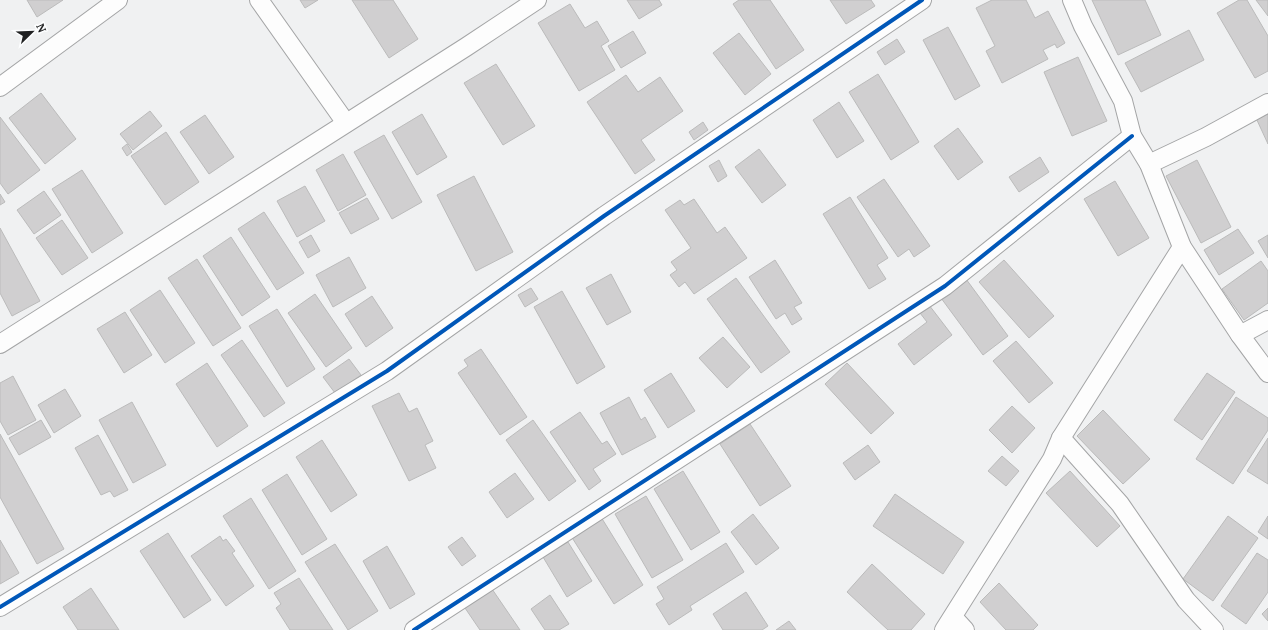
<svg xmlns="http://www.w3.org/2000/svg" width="1268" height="630" font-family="'PT Serif',serif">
<rect width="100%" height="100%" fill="#f0f1f2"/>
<g fill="#d0cfd0" stroke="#bbb">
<polygon points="27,0 63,0 37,17"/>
<polygon points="300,0 318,0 305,8"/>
<polygon points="352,0 393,0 418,39 389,58"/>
<polygon points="627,0 659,0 662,5 639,19"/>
<polygon points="739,0 770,0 804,50 776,69 733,4"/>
<polygon points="830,0 871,0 875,6 846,24"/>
<polygon points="992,0 1026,0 1035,18 1048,11 1065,43 1057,48 1055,44 1043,50 1048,59 1002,83 986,51 995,46 976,8"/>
<polygon points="1092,0 1145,0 1161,35 1118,55"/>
<polygon points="1239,0 1247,0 1268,36 1268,71 1255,78 1217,13"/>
<polygon points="1256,0 1268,0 1268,16"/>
<polygon points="570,4 585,28 597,21 609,41 601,46 615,70 579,91 538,23"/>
<polygon points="948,27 980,86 955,100 923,40"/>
<polygon points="1189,30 1204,60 1141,92 1125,63"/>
<polygon points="633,31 646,53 621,68 608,46"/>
<polygon points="739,33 771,74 745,95 713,53"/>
<polygon points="897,39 905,52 885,65 877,52"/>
<polygon points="1078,57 1107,121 1072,136 1044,72"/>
<polygon points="496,64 535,126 503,145 464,83"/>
<polygon points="878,74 919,142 891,160 849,92"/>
<polygon points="626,75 638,92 660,77 683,111 641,140 655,160 635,174 587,102"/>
<polygon points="41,93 76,139 45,164 9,118"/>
<polygon points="839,102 864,141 837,158 813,120"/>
<polygon points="150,111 162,126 133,150 120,134"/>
<polygon points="1268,112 1268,144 1256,118"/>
<polygon points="422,114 447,157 417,175 392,132"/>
<polygon points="205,115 234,157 209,174 180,132"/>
<polygon points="0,117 40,170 8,194 0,183"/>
<polygon points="703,122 708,130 694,140 689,132"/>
<polygon points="958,128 983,162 958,180 934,146"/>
<polygon points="166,132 199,182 165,205 131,156"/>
<polygon points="384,135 422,202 392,219 354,152"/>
<polygon points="127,144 132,152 127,156 122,148"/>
<polygon points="759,149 786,185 762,203 735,167"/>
<polygon points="343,154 366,195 338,211 316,170"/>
<polygon points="1040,157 1049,172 1019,192 1009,177"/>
<polygon points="719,160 727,176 718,182 709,166"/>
<polygon points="1197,160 1231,227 1201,243 1166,176"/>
<polygon points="82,170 123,233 92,253 52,189"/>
<polygon points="474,176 513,252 476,271 437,195"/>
<polygon points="884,179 930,246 914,257 909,249 898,257 857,197"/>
<polygon points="1115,181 1149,238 1118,256 1084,199"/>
<polygon points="305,186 325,221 297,237 277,201"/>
<polygon points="44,191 61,215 34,234 17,210"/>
<polygon points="0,194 5,202 0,205"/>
<polygon points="850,197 888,258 877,265 886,279 869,289 823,214"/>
<polygon points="367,198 379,219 351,234 339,213"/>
<polygon points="694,199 717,233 725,227 747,258 694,294 685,282 679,287 670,275 677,270 671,262 691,248 665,210 680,200 684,205"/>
<polygon points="264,212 304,273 277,290 238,229"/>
<polygon points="62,220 88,258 62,275 36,238"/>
<polygon points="0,228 40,301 12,316 0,293"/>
<polygon points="1238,229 1254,253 1219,275 1204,250"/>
<polygon points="311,235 320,251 308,258 299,242"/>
<polygon points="1268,235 1268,258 1258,241"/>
<polygon points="231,237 270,297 242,316 203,256"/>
<polygon points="349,257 366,288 333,307 316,275"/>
<polygon points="197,259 241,328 213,346 168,278"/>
<polygon points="775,260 802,303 794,307 802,319 792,325 785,313 776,319 749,277"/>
<polygon points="1004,260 1054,316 1029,338 979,282"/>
<polygon points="1261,261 1268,271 1268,303 1244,320 1222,289"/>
<polygon points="611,274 631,312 607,325 586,288"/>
<polygon points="736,278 790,352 761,373 707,299"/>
<polygon points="966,279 1008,336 983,355 941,298"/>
<polygon points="531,288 538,299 525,307 518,295"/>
<polygon points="160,290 195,343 165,363 130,310"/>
<polygon points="562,291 605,367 577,384 534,307"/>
<polygon points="315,294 352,348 326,367 288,313"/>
<polygon points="372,296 393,328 366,347 345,314"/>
<polygon points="929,305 952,335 914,365 898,344 927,322 920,313"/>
<polygon points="277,309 315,369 287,387 249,326"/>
<polygon points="125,312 152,355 124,373 97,329"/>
<polygon points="723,337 750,367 727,388 699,358"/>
<polygon points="242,340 285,403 264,417 221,355"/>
<polygon points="1016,341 1053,383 1029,403 993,361"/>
<polygon points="481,349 527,417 500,435 458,373 468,366 464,360"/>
<polygon points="349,359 361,375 335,393 323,377"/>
<polygon points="207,363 248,426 217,447 176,384"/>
<polygon points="847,363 894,413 871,434 825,384"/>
<polygon points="671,373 695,411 668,428 644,390"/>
<polygon points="1207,373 1235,392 1202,440 1174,420"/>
<polygon points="13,376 36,420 8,435 0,421 0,383"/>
<polygon points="65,389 81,416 54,433 38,405"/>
<polygon points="399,393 409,412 417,408 433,441 425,445 436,468 409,481 372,406"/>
<polygon points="629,397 641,420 645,417 656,437 622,455 600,413"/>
<polygon points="1236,397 1268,418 1268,430 1233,484 1196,459"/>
<polygon points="132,402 166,465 133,483 99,420"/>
<polygon points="1012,406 1035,428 1012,453 989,430"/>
<polygon points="1103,410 1150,459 1123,484 1077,436"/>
<polygon points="580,412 602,444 607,441 616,454 593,469 601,481 589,490 550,432"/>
<polygon points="41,420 51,437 19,455 9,438"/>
<polygon points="533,420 576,481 549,501 506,440"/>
<polygon points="750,424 791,486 760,506 720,444"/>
<polygon points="0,434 64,549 37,564 0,497"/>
<polygon points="98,435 128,490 114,497 110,491 101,495 75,448"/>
<polygon points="1268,438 1268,484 1247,471"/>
<polygon points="322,440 357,495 331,512 296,457"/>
<polygon points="868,445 880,462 855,480 843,463"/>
<polygon points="1002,456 1019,471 1006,486 988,471"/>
<polygon points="683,471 720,532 691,550 654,489"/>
<polygon points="1070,471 1120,526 1097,547 1046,493"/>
<polygon points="515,473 534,499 507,518 489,492"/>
<polygon points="287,474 327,539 302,555 262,490"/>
<polygon points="895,494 964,542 943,574 873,526"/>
<polygon points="646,496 683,560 652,578 615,514"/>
<polygon points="251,498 296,571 269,589 223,516"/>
<polygon points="753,514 779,548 756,565 731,532"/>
<polygon points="1228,516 1258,538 1213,601 1183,579"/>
<polygon points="1268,516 1268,539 1258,532"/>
<polygon points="601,517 643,585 614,604 571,536"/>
<polygon points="168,533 211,600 184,618 140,551"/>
<polygon points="220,536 223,541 226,539 235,551 232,553 254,586 226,606 191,556"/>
<polygon points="462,537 476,556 462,566 448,547"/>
<polygon points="0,540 19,573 0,584"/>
<polygon points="568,542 592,581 567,597 543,557"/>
<polygon points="726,543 744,572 690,606 692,610 669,625 656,604 664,599 657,587"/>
<polygon points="335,544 378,611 348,630 305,562"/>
<polygon points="387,546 415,594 390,609 363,561"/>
<polygon points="1257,553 1268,560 1268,592 1246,624 1221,606"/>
<polygon points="872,564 925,614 911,630 888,630 847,592"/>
<polygon points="299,578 333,630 290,630 276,608 281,604 274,593"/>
<polygon points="999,583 1038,625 1033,630 1006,630 980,602"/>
<polygon points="91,588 119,630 78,630 63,607"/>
<polygon points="492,589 520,630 480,630 465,608"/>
<polygon points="746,592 768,626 762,630 723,630 713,614"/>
<polygon points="550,595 569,624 559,630 545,630 531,609"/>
<polygon points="1268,608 1268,621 1262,614"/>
<polygon points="789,621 796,630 776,630"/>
</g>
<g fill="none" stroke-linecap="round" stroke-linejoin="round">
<g stroke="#a4a5a6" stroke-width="20">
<g id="street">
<polyline points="259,0 346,123"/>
<polyline points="1072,0 1083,26 1123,101 1132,136 1149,164 1182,247 1240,335 1268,373"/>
<polyline points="0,87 118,0"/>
<polyline points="1149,164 1206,137 1268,103"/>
<polyline points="1240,335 1268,320"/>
<polyline points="0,344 466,47 537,0"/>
<polyline points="1061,438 1120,504 1186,600 1214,630"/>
<polyline points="0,607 387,371 604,216 922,0"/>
<polyline points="954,618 965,630"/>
<polyline points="414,630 945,286 1132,136"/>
<polyline points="944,630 1052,459 1061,438 1182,247"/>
</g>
</g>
<use href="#street" stroke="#fdfdfd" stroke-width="18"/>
<g stroke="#fdfeff" stroke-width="6">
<g id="cycleway">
<polyline points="0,607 387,371 604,216 922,0"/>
<polyline points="414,630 945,286 1132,136"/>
</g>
</g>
<use href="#cycleway" stroke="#0057b8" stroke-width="4"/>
</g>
<g transform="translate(32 32) rotate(67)" stroke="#fdfeff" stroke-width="3" paint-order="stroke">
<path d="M0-3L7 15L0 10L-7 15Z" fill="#202122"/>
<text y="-6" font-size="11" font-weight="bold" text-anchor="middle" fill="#202122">N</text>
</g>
</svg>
